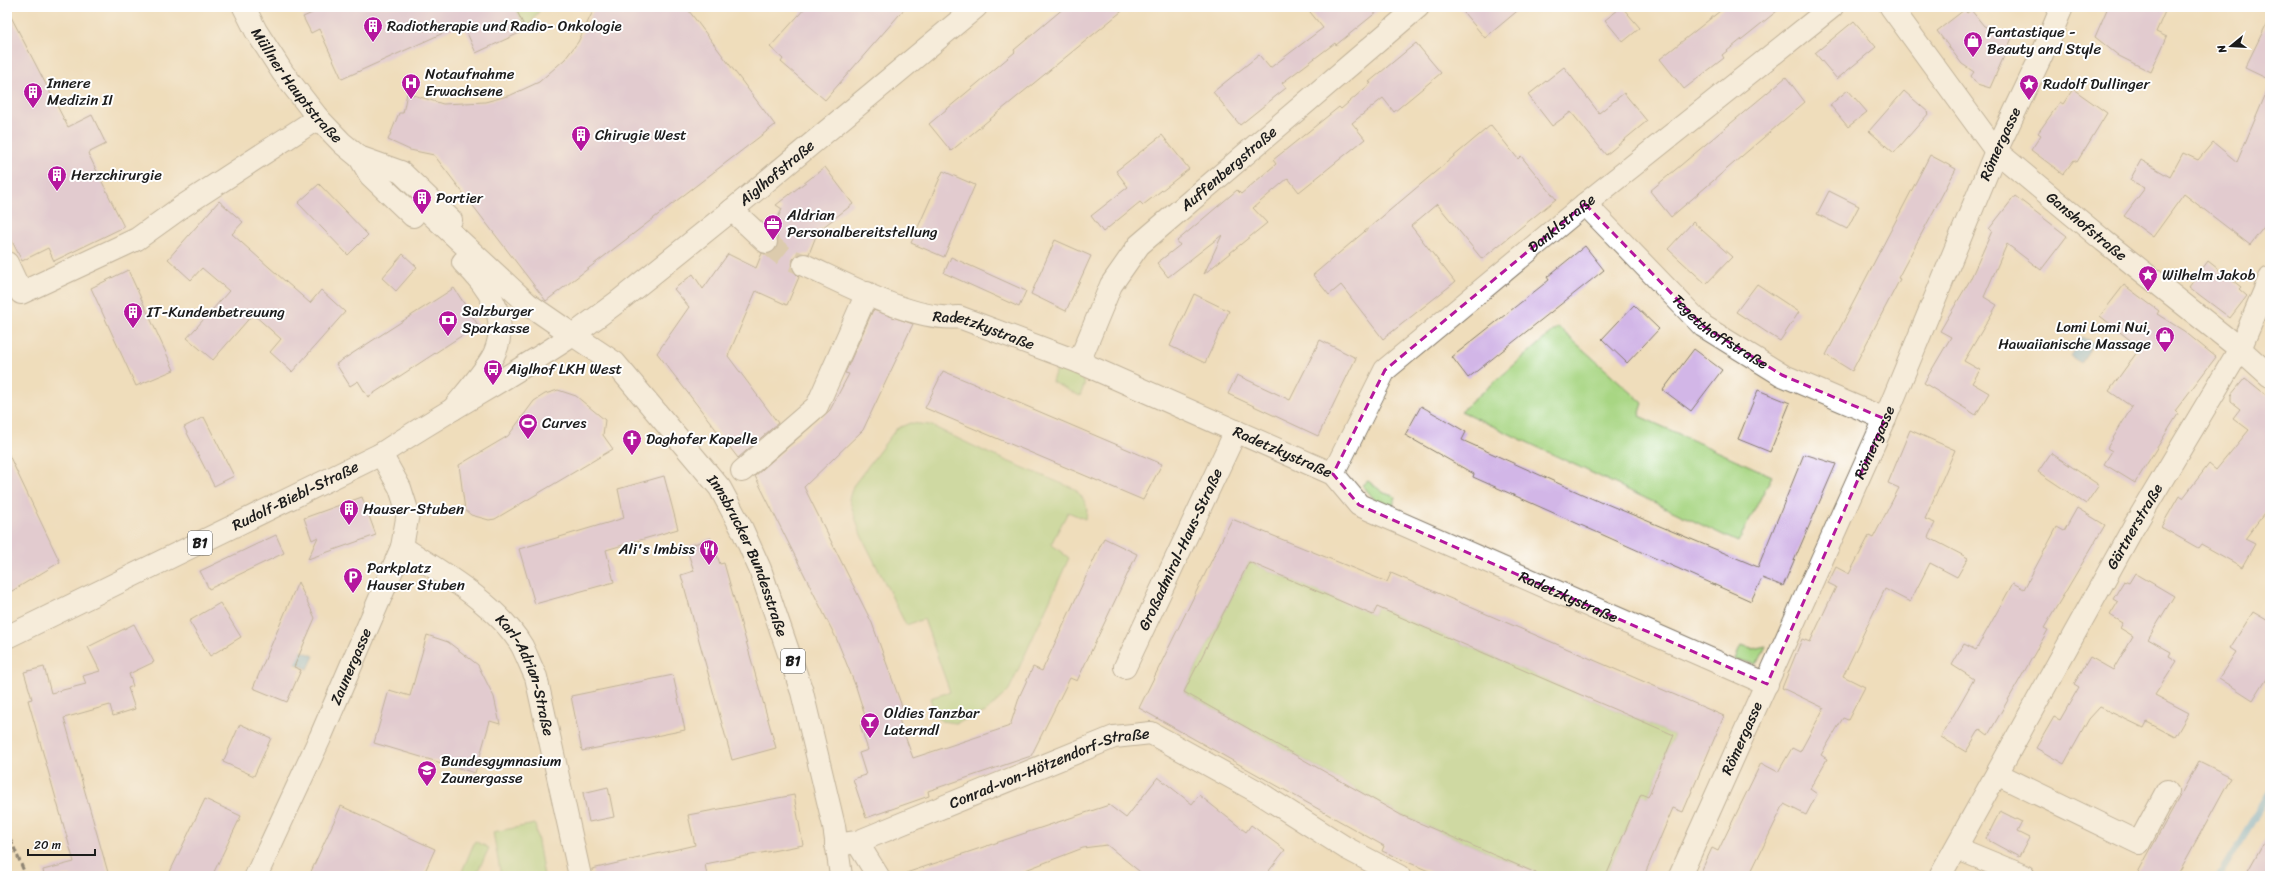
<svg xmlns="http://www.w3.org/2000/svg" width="2277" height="883" font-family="Sriracha,sans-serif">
<rect width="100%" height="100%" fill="#fff"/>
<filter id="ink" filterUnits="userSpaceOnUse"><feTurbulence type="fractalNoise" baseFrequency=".025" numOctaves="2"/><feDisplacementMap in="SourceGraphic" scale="8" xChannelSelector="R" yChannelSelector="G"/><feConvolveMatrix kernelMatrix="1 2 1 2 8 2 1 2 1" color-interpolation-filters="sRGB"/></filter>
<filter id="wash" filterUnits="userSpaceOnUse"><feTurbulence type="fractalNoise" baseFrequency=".012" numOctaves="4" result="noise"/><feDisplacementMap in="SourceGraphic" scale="16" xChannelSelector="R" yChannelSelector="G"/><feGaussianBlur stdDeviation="0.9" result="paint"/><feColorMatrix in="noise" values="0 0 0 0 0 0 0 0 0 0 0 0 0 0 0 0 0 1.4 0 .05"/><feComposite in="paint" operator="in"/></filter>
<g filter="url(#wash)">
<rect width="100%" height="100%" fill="#efddbb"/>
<g fill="#a8d683" stroke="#627950">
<polygon points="515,7 542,7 526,30"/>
<polygon points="1558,327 1643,403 1639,416 1772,476 1738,542 1461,411"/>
<polygon points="1056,369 1073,370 1085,383 1080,396 1052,382"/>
<path d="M910 423 930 425 990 454 1075 489C1084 499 1090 506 1085 519L1068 512 1051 544 1069 558 1009 690 986 712 956 723 941 721 934 711 930 698 950 692 924 619 906 625 861 535 849 499 853 486 896 429Z"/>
<polygon points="1368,481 1384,493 1396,497 1391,510 1375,500 1364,487 1362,485"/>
<polygon points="1249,562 1373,615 1377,607 1674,735 1648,797 1641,795 1606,876 1543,876 1401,815 1184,692"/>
<polygon points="1741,646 1752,649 1766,646 1759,661 1755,664 1735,659"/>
<polygon points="535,824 544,876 501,876 493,832"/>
<polygon points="475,841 489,848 477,873 482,875 460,876"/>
</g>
<g fill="#61acd9" stroke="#3e647a">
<polygon points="2082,337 2093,344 2081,363 2070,356"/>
<polygon points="295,648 314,656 308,669 289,661"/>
</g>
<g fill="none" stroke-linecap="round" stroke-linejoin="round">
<polyline stroke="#61acd9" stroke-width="7" points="2219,876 2270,792"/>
</g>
<g id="blocks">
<g fill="#d2b6e7">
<polygon points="326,7 515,7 526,30 476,53 463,24 342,79 319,29 311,33 303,17"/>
<polygon points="595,7 686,7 775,125 546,301 434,155 410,150 388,140 399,113 403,113 407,93 443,104 485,102 511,95 539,82 565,59 578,42"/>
<polygon points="806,7 906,7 825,100 781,62 783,59 770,47"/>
<polygon points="1065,7 1127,7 951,151 929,124 1015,52 1014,50"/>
<polygon points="1306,7 1383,7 1336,45 1335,43 1282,83 1286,88 1240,125 1213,92 1259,55 1270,68 1323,28"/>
<polygon points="1459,7 1522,7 1485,38"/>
<polygon points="1622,7 1640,28 1623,42 1605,20"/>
<polygon points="1725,7 1782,7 1722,55 1724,58 1684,89 1660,59"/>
<polygon points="2108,7 2167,7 2156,32 2167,37 2151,72 2119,56 2095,37"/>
<polygon points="7,9 68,127 92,115 106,144 88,153 124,227 54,261 48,248 22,261 7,231"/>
<polygon points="1964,10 1967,13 1971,10 1984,26 2012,38 1990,88 1977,84 1971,76 1974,72 1962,64 1937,31"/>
<polygon points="2270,17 2270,80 2245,68"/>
<polygon points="1854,21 1876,47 1837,79 1815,53"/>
<polygon points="1416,43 1441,73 1394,112 1383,98 1352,123 1365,139 1299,192 1288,178 1253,208 1267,223 1204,274 1222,235 1168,277 1157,263 1180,245 1177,241 1237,190 1241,194 1276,164 1273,160 1339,107 1341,109 1371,83 1369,82"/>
<polygon points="1564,67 1599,113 1624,93 1647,121 1606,155 1571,112 1552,126 1528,95"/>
<polygon points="1786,77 1805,102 1671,217 1650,191"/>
<polygon points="2270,84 2270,219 2250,245 2184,194 2153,237 2124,216 2145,188 2130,180 2141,160 2170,177 2183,153 2198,160 2213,142 2237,162"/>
<polygon points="2073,89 2107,113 2077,162 2074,160 2063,174 2031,150 2041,135 2038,133 2060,102 2063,104"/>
<polygon points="1848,90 1867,112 1848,127 1830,105"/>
<polygon points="1904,91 1929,113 1894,153 1869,131"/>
<polygon points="1491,125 1518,159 1521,156 1556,199 1482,259 1437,204 1411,226 1455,282 1383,339 1341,285 1329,295 1313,275"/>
<polygon points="1162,135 1189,169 1143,205 1140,202 1103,232 1091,216 1128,187 1116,171"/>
<polygon points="1930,155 1956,169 1898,278 1900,279 1852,371 1826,355"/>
<polygon points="825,167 853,204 818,231 809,254 797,255 793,259 792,266 794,272 799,277 787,305 756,291 728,356 778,423 738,458 657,353 689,307 674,289 693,274 703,289 728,254 756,268 762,253 770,254 778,245 778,238 772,230 782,209 776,205"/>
<polygon points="943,171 975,185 944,257 911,243"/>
<polygon points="319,184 368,235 348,255 298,203"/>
<polygon points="1829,191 1859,206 1847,229 1817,214"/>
<polygon points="2015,196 2067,236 2041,270 2007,244 1984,297 1997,305 1964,361 1980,370 1972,383 1989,393 1976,415 1924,383 1951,337 1940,331 1970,280 1992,231 1989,229"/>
<polygon points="219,201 243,222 232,234 269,267 310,303 321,290 345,312 292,372 270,352 281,339 253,314 213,360 187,338 229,291 202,268 191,280 168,259"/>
<polygon points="1693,222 1732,257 1706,284 1668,249"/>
<polygon points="1055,240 1091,256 1066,311 1031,294"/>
<polygon points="1585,246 1604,270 1468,378 1452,357 1549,280 1547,277"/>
<polygon points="403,254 417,267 396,291 382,278"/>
<polygon points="951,257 1026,291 1019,307 944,273"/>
<polygon points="2208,261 2241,287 2239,289 2247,296 2230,318 2189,287"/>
<polygon points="128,270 174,370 136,386 91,288"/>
<polygon points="1757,284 1799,312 1780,341 1736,312"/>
<polygon points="2124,285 2159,311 2157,314 2184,331 2216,357 2175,411 2178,414 2135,483 2104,464 2112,451 2107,448 2132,407 2109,391 2140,348 2100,316"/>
<polygon points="454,288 478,325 368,397 358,381 350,386 336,364"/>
<polygon points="1194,294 1229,311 1205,363 1170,346"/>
<polygon points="1634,305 1659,329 1627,363 1602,339"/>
<polygon points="873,310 913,324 863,430 804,487 872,623 904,712 897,714 913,758 1010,726 1020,695 1033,667 1042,671 1104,538 1137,554 1077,681 1070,678 1031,756 928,791 929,796 866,818 853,779 866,775 859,753 868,750 860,725 867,722 856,687 837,640 755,476 830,410 849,374 845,373"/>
<polygon points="1320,340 1356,358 1318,436 1228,394 1237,375 1290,400"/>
<polygon points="1694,349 1722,370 1691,411 1663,390"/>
<polygon points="943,371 984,388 1162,464 1143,500 925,408"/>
<polygon points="2245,378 2270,398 2270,506 2245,539 2255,544 2242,567 2201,544 2198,548 2161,527 2179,496 2183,498 2209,464 2216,470 2249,430 2233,418 2240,409 2231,402 2231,395"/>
<polygon points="558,390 576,396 605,420 603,435 613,449 495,519 489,520 471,515 465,510 459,465 508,436 534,401 545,394"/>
<polygon points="1758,390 1790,403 1770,452 1738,439"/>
<polygon points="1421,406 1466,432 1462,440 1602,503 1602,502 1758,567 1804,454 1836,464 1783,586 1762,578 1751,601 1473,477 1474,474 1405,435"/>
<polygon points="204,417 234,476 214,486 184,427"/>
<polygon points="1910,430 1955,450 1925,519 1935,523 1928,537 1968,558 1957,577 1930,563 1910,602 1885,589 1843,676 1865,687 1848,720 1843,718 1821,755 1827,759 1810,789 1817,794 1806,815 1784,804 1749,876 1699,876 1712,848 1718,851 1761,763 1778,772 1792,748 1800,752 1824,708 1782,688 1802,639 1810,642 1836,587 1828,583 1836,567 1849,574 1869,536 1873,538 1899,488 1888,483"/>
<polygon points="7,451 60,562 7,594"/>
<polygon points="2051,453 2099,485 2086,504 2038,472"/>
<polygon points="664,476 678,529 606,550 614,582 535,604 519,549 624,518 618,489"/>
<polygon points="362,497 376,535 308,559 318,537 312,540 304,518"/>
<polygon points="2077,508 2105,525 2044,628 2048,630 1988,735 1980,729 1966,752 1941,737 1974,679 1952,665 1964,644 1976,650 2013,583 2024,589 2057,527 2064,531"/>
<polygon points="1232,519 1387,582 1391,573 1724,716 1683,812 1673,808 1644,876 1606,876 1641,794 1648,797 1674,735 1377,607 1373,615 1249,562 1184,692 1401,815 1543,876 1440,876 1382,851 1384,846 1139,708"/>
<polygon points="276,535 284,553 209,589 200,571"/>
<polygon points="711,538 720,564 724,563 776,748 732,760 681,575 694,571 686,547"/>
<polygon points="2135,573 2174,596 2148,639 2171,652 2169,656 2177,661 2155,695 2189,713 2175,737 2147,722 2144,728 2100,707 2089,719 2064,764 2036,748 2054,717 2060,720 2079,687 2074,684 2090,657 2113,670 2133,636 2120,628 2123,623 2110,615 2118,602 2113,599 2124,581 2129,583"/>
<polygon points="298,582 315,618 294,667 301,670 287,702 253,688"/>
<polygon points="220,603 241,637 210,656 189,621"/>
<polygon points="2253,612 2270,622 2270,673 2253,700 2219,678 2236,652 2230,648"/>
<polygon points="134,624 154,662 129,674 133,686 128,688 135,709 113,716 110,705 64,718 109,876 44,876 43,870 74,862 28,700 32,699 24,672 44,667 51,693 86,684 83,676 100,671 88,647"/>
<polygon points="427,635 448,642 478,665 494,697 500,724 490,721 475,773 374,743 389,690 410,696"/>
<polygon points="673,675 685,730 582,751 571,696"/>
<polygon points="240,724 271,738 254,776 223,762"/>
<polygon points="2199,761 2231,777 2177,876 2136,876"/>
<polygon points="1158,777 1192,804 1199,795 1246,832 1251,825 1285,850 1265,876 1145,876 1107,845 1083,848 1010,876 906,876 906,873 1109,805 1126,818"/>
<polygon points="608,787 614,817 589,822 583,793"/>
<polygon points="794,795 803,845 705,864 707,876 593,876 592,869 695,845 688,815"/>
<polygon points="205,799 241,816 212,876 168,876"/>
<polygon points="341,806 435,849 423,876 309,876"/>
<polygon points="2000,811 2022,822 2017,832 2029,838 2019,857 1986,839"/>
<polygon points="2270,831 2270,876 2245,876"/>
</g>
</g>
</g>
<g filter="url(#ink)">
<use href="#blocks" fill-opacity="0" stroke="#867c6c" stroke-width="1"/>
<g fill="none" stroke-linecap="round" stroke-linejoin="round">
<polyline stroke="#c5b69b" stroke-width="22" stroke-dasharray="22 11" stroke-linecap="butt" points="766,242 785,257 804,265"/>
<g stroke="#867c6c" stroke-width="24">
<g id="minor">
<path id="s1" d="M244 7 256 31 283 73 318 118 342 143 359 157 401 172 451 220"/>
<path id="s2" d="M1891 7 1996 151 2104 241 2240 349 2270 376"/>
<polyline points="360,158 370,175 413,216"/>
<path id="s3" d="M1585 204 1703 326 1782 375 1885 419"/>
<polyline points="732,210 766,242"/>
<path id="s4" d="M432 215 528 304 573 335 620 300 732 210 976 7"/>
<polyline points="7,263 21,293 137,239 183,206 318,118"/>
<path id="s5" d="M804 265C846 284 914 322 959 317L1079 362 1333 474 1359 505 1767 684"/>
<path id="s6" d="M1079 362 1111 285 1139 245 1418 7"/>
<path d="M453 409C464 395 489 367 495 352 510 316 487 285 463 262"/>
<polyline points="742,471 817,406 867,293"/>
<path id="s7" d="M1333 474 1385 370 1585 204 1832 7"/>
<path id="s8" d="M402 547C441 572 498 605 522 646 527 656 531 667 536 677L580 876"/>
<path id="s9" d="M1125 667 1236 431"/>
<polyline points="1997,774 2139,843 2167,791"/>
<polyline points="857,842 878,876"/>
<path id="s10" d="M836 845 857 842 1114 737 1151 733 1258 792 1346 848 1399 876"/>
<polyline points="1956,848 2024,876"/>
<path id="s11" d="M256 876 320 738 402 547 408 513 400 488 381 454"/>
<path id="s12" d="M1680 876 1885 419 1996 151 2044 50 2062 7"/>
<path id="s13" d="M1940 876 2133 528 2240 349 2270 278"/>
</g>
</g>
<g stroke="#867c6c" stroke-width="24">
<g id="major">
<path id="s14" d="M7 637 381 454C444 412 511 377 573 335L615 363 720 488 742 529 760 569 802 692 834 826 841 876"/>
</g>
</g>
<use href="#minor" stroke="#fff" stroke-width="22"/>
<use href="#major" stroke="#fff" stroke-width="22"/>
<polyline stroke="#1c1c1c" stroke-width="3" stroke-dasharray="6 3" stroke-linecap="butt" points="7,831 26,876"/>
</g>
</g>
<path d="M0 0H2277V883H0ZM1585 204 1703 326 1782 375 1885 419 1767 684 1359 505 1333 474 1385 370Z" fill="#efddbb" fill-opacity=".55" fill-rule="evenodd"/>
<path fill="none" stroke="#b5179e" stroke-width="3" stroke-dasharray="8 5" stroke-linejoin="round" d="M1585 204 1703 326 1782 375 1885 419 1767 684 1359 505 1333 474 1385 370Z"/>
<defs>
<g id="building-pin" transform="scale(1)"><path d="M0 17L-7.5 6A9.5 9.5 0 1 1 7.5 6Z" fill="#b5179e" stroke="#fff"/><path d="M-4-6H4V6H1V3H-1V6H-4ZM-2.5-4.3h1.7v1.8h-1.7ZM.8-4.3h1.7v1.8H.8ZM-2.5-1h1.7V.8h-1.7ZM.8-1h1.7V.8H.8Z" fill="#fff"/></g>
<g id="shop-pin" transform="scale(1)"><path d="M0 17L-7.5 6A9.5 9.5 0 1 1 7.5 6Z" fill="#b5179e" stroke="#fff"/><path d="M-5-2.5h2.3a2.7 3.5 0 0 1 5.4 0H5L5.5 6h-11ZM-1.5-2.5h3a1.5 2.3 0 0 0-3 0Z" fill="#fff"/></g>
<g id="hospital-pin" transform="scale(1)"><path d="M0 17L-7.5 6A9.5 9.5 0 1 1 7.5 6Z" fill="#b5179e" stroke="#fff"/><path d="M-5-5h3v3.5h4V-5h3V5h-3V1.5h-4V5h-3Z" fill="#fff"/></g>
<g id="sight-pin" transform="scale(1)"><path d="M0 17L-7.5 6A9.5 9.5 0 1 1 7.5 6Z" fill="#b5179e" stroke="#fff"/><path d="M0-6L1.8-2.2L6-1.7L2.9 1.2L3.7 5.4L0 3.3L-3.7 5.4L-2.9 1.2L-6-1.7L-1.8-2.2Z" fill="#fff"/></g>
<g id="office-pin" transform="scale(1)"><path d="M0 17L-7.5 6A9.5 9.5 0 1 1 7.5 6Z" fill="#b5179e" stroke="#fff"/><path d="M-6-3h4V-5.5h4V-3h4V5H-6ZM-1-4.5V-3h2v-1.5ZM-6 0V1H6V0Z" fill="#fff"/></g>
<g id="bank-pin" transform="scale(1)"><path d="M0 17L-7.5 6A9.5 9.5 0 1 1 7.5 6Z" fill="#b5179e" stroke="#fff"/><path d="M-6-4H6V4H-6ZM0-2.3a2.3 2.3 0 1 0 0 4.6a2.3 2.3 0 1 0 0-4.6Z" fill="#fff"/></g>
<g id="bus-pin" transform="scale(1)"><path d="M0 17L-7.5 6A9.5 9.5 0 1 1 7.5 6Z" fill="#b5179e" stroke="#fff"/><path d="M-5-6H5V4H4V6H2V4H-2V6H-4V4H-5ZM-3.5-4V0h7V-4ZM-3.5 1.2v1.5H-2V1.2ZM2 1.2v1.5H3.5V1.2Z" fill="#fff"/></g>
<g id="stadium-pin" transform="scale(1)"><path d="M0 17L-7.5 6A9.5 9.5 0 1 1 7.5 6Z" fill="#b5179e" stroke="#fff"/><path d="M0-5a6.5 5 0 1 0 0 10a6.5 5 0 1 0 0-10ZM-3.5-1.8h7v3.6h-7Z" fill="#fff"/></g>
<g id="church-pin" transform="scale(1)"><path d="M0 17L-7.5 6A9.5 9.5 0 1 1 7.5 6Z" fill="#b5179e" stroke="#fff"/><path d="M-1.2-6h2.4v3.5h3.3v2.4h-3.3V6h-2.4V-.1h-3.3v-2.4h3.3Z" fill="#fff"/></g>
<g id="restaurant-pin" transform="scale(1)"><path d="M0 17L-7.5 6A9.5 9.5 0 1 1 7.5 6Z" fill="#b5179e" stroke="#fff"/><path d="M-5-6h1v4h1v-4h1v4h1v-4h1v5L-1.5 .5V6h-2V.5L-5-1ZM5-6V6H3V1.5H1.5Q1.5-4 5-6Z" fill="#fff"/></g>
<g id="parking-pin" transform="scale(1)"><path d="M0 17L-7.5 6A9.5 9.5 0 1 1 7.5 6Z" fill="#b5179e" stroke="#fff"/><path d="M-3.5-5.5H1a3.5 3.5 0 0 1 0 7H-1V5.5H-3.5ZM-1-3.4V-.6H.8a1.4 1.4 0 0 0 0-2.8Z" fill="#fff"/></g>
<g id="bar-pin" transform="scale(1)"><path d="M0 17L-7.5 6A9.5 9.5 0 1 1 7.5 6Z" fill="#b5179e" stroke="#fff"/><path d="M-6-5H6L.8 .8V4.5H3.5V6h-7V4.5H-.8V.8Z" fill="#fff"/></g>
<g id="school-pin" transform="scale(1)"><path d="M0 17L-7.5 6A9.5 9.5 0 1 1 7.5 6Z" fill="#b5179e" stroke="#fff"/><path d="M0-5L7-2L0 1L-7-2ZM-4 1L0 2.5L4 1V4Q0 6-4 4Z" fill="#fff"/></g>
</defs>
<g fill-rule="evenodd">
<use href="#building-pin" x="373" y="26"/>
<use href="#shop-pin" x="1973" y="41"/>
<use href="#hospital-pin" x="411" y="83"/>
<use href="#sight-pin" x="2029" y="84"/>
<use href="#building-pin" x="33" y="92"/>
<use href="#building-pin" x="581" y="135"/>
<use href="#building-pin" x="57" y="175"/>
<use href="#building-pin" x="422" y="198"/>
<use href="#office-pin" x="773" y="224"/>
<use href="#sight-pin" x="2148" y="275"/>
<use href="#building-pin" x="133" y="312"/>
<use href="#bank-pin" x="448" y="320"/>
<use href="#shop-pin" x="2165" y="336"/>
<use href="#bus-pin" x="493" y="369"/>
<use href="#stadium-pin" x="528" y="423"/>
<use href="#church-pin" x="632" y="439"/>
<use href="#building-pin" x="349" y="509"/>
<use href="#restaurant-pin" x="709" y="549"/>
<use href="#parking-pin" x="353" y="577"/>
<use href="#bar-pin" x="870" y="722"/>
<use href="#school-pin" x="427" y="770"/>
</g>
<g text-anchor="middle" stroke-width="4" stroke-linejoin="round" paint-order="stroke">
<g fill="#fff" stroke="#606060" stroke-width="1">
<rect x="188" y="531" width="24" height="24" rx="3"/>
<rect x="781" y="649" width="24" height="24" rx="3"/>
</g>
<g font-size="14" font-weight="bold" fill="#1c1c1c">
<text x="200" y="548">B1</text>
<text x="793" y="666">B1</text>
</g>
<g font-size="15" fill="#1c1c1c" stroke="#fff" text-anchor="start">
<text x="387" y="31">Radiotherapie und Radio- Onkologie</text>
<text x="1987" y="37">Fantastique -<tspan x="1987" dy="17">Beauty and Style</tspan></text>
<text x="425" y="79">Notaufnahme<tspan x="425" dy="17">Erwachsene</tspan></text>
<text x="47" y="88">Innere<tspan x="47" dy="17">Medizin II</tspan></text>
<text x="2043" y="89">Rudolf Dullinger</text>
<text x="595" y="140">Chirugie West</text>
<text x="71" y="180">Herzchirurgie</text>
<text x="436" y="203">Portier</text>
<text x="787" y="220">Aldrian<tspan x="787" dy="17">Personalbereitstellung</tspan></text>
<text x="2162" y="280">Wilhelm Jakob</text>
<text x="462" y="316">Salzburger<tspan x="462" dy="17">Sparkasse</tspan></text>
<text x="147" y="317">IT-Kundenbetreuung</text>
<text x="2151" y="332" text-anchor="end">Lomi Lomi Nui,<tspan x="2151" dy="17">Hawaiianische Massage</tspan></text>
<text x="507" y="374">Aiglhof LKH West</text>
<text x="542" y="428">Curves</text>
<text x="646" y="444">Daghofer Kapelle</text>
<text x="363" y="514">Hauser-Stuben</text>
<text x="695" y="554" text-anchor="end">Ali's Imbiss</text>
<text x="367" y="573">Parkplatz<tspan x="367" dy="17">Hauser Stuben</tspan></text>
<text x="884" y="718">Oldies Tanzbar<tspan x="884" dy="17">Laterndl</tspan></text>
<text x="441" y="766">Bundesgymnasium<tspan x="441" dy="17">Zaunergasse</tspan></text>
</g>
<g font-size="15" fill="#1c1c1c" stroke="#fff">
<text dy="5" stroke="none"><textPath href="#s1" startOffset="95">Müllner Hauptstraße</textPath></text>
<text dy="5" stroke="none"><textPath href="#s12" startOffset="799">Römergasse</textPath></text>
<text dy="5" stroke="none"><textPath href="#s6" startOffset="250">Auffenbergstraße</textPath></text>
<text dy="5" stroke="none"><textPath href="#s4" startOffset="446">Aiglhofstraße</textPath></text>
<text dy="5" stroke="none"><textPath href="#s7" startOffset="346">Danklstraße</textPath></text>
<text dy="5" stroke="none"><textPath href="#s2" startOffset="296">Ganshofstraße</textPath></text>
<text dy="5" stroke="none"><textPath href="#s5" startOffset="192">Radetzkystraße</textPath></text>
<text dy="5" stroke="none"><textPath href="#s3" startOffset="187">Tegetthoffstraße</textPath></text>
<text dy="5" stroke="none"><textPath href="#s12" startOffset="475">Römergasse</textPath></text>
<text dy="5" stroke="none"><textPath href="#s5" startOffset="516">Radetzkystraße</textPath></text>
<text dy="5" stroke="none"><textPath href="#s14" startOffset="321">Rudolf-Biebl-Straße</textPath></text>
<text dy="5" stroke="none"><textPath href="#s13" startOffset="400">Gärtnerstraße</textPath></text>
<text dy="5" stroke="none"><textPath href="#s9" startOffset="130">Großadmiral-Haus-Straße</textPath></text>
<text dy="5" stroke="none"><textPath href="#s14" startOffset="929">Innsbrucker Bundesstraße</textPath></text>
<text dy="5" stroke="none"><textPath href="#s5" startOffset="840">Radetzkystraße</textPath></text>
<text dy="5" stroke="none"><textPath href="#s11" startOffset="230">Zaunergasse</textPath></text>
<text dy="5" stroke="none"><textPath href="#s8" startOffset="185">Karl-Adrian-Straße</textPath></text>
<text dy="5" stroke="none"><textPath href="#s12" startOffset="151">Römergasse</textPath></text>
<text dy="5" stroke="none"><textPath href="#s10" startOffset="228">Conrad-von-Hötzendorf-Straße</textPath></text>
</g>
</g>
<rect width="2277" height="883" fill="none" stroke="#fff" stroke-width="24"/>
<g transform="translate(2231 46) rotate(252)" stroke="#ffffff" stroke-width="3" paint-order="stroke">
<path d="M0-3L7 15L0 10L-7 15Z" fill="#1c1c1c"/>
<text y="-6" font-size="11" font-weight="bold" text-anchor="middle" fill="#1c1c1c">N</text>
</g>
<path d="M28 849v6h67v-6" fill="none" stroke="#1c1c1c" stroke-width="2"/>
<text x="34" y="849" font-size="12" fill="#1c1c1c" stroke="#ffffff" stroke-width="3" paint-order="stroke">20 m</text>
</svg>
